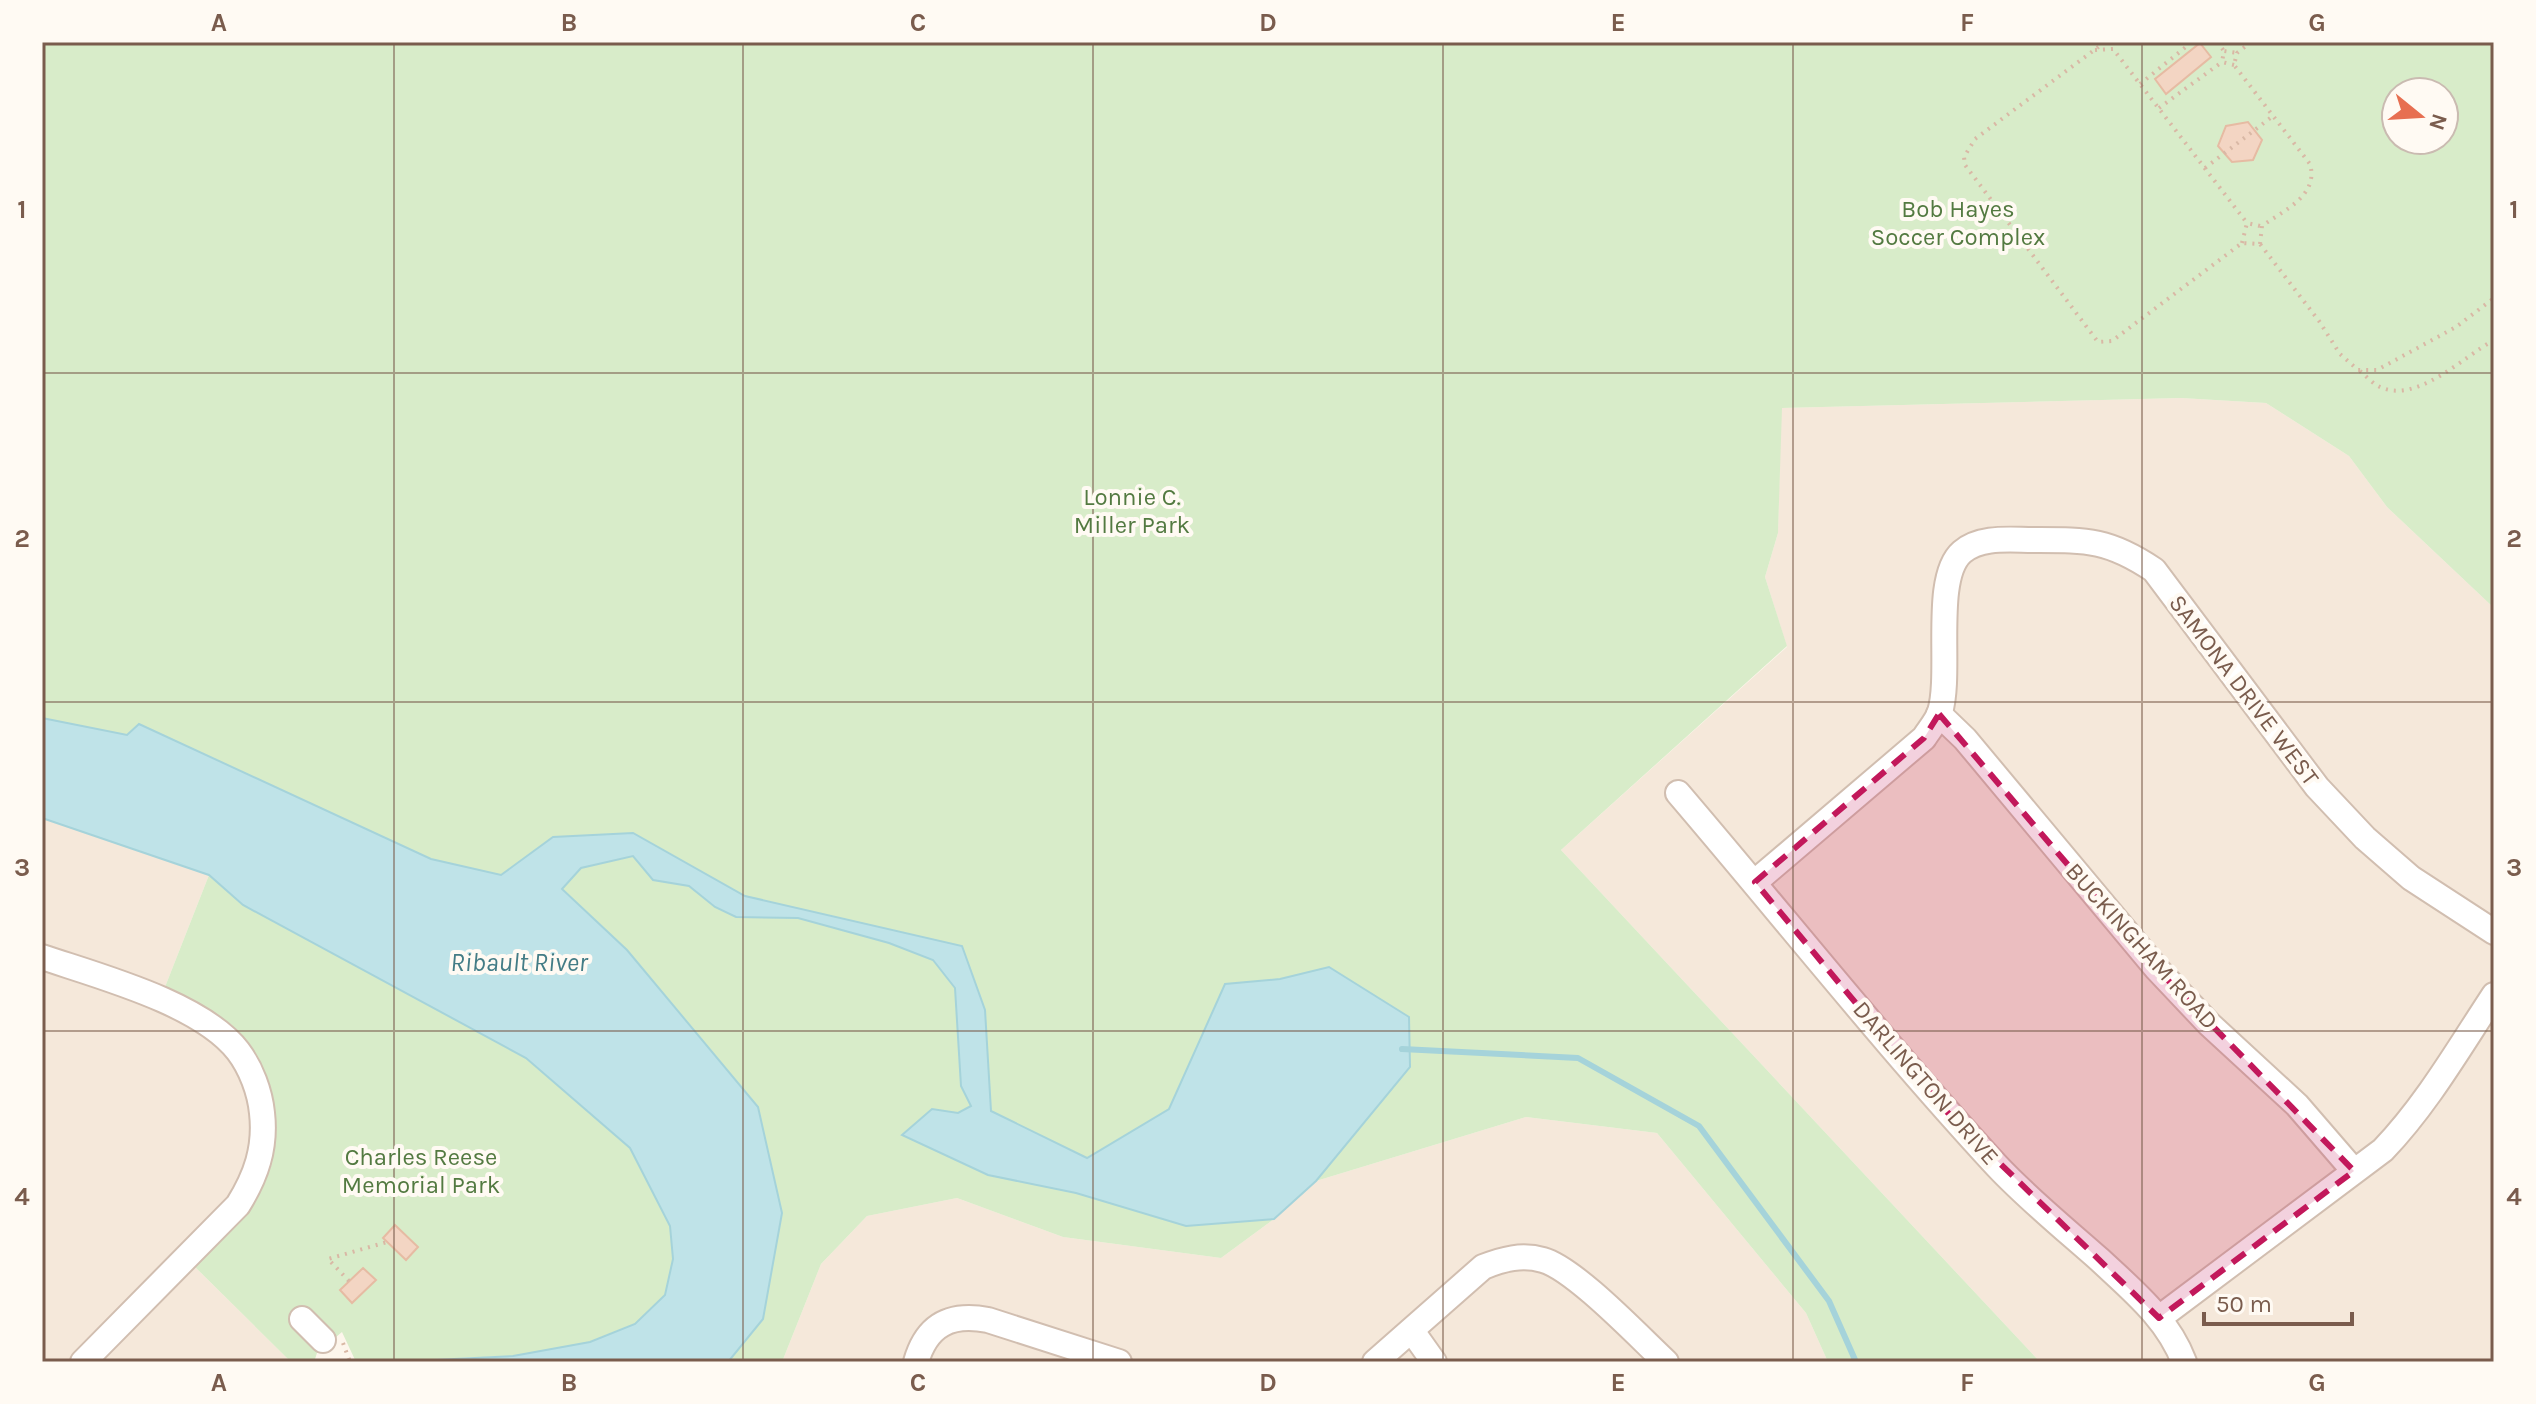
<svg xmlns="http://www.w3.org/2000/svg" width="2536" height="1404" font-family="Karla,sans-serif">
<rect width="100%" height="100%" fill="#fdf6ec"/>
<g fill="#f5e8da">
<polygon points="2181,398 2266,403 2349,456 2387,507 2494,608 2494,1362 2040,1362 1561,850 1787,647 1765,577 1778,533 1781,408"/>
<polygon points="42,818 209,875 165,987 232,1025 263,1069 276,1126 272,1164 255,1201 195,1267 291,1362 42,1362"/>
<polygon points="1526,1117 1657,1133 1806,1313 1828,1362 782,1362 821,1264 867,1216 957,1198 1063,1237 1221,1258 1274,1219 1316,1181"/>
</g>
<g fill="#d8ecc9" fill-rule="evenodd">
<path d="M42 42H2494V608L2387 507 2349 456 2266 403 2181 398 1782 408 1778 533 1765 577 1787 646 1561 850 2040 1362H1828L1806 1313 1657 1133 1526 1117 1316 1181 1410 1067 1329 967 1280 979 1225 984 1169 1109 1087 1158 991 1111 985 1010 961 946 745 896 633 833 553 837 501 875 431 859 139 724 127 735 42 718ZM2396 92H2444V140H2396Z"/>
<polygon points="633,855 653,880 689,885 715,907 736,917 798,918 889,943 933,960 955,988 961,1086 972,1106 958,1113 988,1175 1076,1193 1186,1226 1274,1219 1221,1258 1063,1237 957,1198 867,1216 821,1264 782,1362 728,1362 763,1319 561,888 581,868"/>
<polygon points="209,875 243,905 526,1058 630,1148 670,1226 673,1259 665,1295 635,1324 590,1342 513,1356 356,1362 342,1332 317,1353 314,1362 291,1362 195,1267 255,1201 272,1164 276,1126 263,1069 232,1025 201,1005 165,987"/>
</g>
<polygon fill="#bfe3e8" stroke="#a5d3da" stroke-width="2" points="42,718 127,735 139,724 431,859 501,875 553,837 633,833 745,896 962,946 985,1010 991,1111 1087,1158 1169,1109 1225,984 1280,979 1329,967 1409,1017 1410,1067 1316,1181 1274,1219 1186,1226 1076,1193 988,1175 902,1135 932,1109 958,1113 971,1106 961,1086 955,988 933,960 889,943 798,918 736,917 715,907 689,886 653,880 633,856 581,868 562,889 627,950 758,1107 782,1213 763,1319 728,1362 393,1362 513,1356 590,1342 635,1324 665,1295 673,1259 670,1226 630,1148 526,1058 243,905 209,875 42,818"/>
<g fill="none" stroke-linecap="round" stroke-linejoin="round">
<polyline stroke="#a5d3da" stroke-width="6" points="1402,1049 1578,1058 1699,1126 1829,1301 1856,1362"/>
</g>
<g fill="#f3d5c3" stroke="#e6bba3" stroke-width="2">
<polygon points="2200,43 2211,57 2166,94 2155,79"/>
<polygon points="2248,122 2262,140 2253,160 2232,162 2218,146 2226,126"/>
<polygon points="395,1225 418,1247 406,1260 383,1238"/>
<polygon points="363,1268 376,1280 352,1303 340,1290"/>
</g>
<g fill="none" stroke-linecap="round" stroke-linejoin="round">
<g stroke="#d1beb0" stroke-width="28">
<g id="minor">
<polyline points="1939,714 1965,739 2157,969 2209,1024 2297,1105 2354,1171"/>
<path d="M1678 793C1784 917 1886 1046 1997 1166 2029 1200 2065 1229 2100 1260 2132 1290 2168 1319 2184 1362"/>
<path d="M1755 882 1924 738C1929 730 1937 721 1940 712 1952 672 1932 578 1962 552 1981 536 2010 540 2033 540 2086 540 2108 539 2154 570L2317 787 2365 838 2411 878 2494 932"/>
<path d="M42 957C98 976 201 1003 238 1051 251 1068 260 1092 262 1113 266 1148 256 1176 238 1205L83 1362"/>
<path d="M2159 1318 2383 1150C2427 1104 2459 1048 2494 995"/>
<polyline points="302,1319 323,1340"/>
<polyline points="1412,1331 1434,1362"/>
<path d="M916 1362C927 1324 951 1313 988 1320L1119 1362"/>
<path d="M1375 1362 1483 1267C1503 1259 1522 1254 1543 1260 1575 1269 1639 1337 1666 1362"/>
</g>
</g>
<g stroke="#d9b8a5" stroke-width="4" stroke-dasharray="2 6" stroke-linecap="butt">
<polyline points="2105,42 1975,139 1964,157 1965,165 2098,342 2112,341 2242,243 2260,244 2319,321 2340,354 2358,370 2377,370 2456,327 2494,298"/>
<polyline points="2217,42 2224,51"/>
<path d="M2251 42 2237 53 2234 65 2310 164C2319 196 2284 210 2262 226L2260 244"/>
<polyline points="2095,50 2113,49 2247,223"/>
<polyline points="2234,65 2222,62 2224,51 2237,53"/>
<polyline points="2140,84 2192,42"/>
<polyline points="2159,108 2222,62"/>
<polyline points="2205,168 2273,116"/>
<polyline points="2242,243 2247,223 2260,226"/>
<path d="M2360 371C2366 376 2373 384 2380 387 2417 404 2463 357 2494 340"/>
<polyline points="349,1281 328,1259 387,1242"/>
<polyline points="343,1343 350,1362"/>
</g>
<use href="#minor" stroke="#fff" stroke-width="24"/>
</g>
<path fill="#c2185b" fill-opacity="0.2" stroke="#c2185b" stroke-width="6" stroke-dasharray="16 10" stroke-linejoin="round" d="M1939 714 2157 969 2354 1171 2159 1318 1944 1109 1755 882 1924 738Z"/>
<path fill="none" stroke="#7a5c4d" stroke-width="2" stroke-opacity="0.55" d="M394 42V1362M743 42V1362M1093 42V1362M1443 42V1362M1793 42V1362M2142 42V1362M42 373H2494M42 702H2494M42 1031H2494"/>
<g text-anchor="middle" stroke-width="8" stroke-linejoin="round" paint-order="stroke">
<g font-size="24" fill="#537a41" stroke="#fffaf3">
<text x="1958" y="217">Bob Hayes<tspan x="1958" dy="28">Soccer Complex</tspan></text>
<text x="1132" y="505">Lonnie C.<tspan x="1132" dy="28">Miller Park</tspan></text>
<text x="421" y="1165">Charles Reese<tspan x="421" dy="28">Memorial Park</tspan></text>
</g>
<g font-size="24" fill="#7a5c4d" stroke="#fffaf3">
<text transform="translate(2244 690) rotate(53)" y="8">SAMONA DRIVE WEST</text>
<text transform="translate(2142 946) rotate(48)" y="8">BUCKINGHAM ROAD</text>
<text transform="translate(1926 1083) rotate(49)" y="8">DARLINGTON DRIVE</text>
</g>
<g font-size="26" font-style="italic" fill="#437c86" stroke="#fffaf3">
<text x="519" y="971">Ribault River</text>
</g>
</g>
<rect width="2536" height="1404" fill="none" stroke="#fffaf3" stroke-width="88"/>
<g transform="translate(2420 116) rotate(108)"><circle r="38" fill="#fffaf3" stroke="#cabbb1" stroke-width="2"/>
<path d="M0-6L14 30L0 20L-14 30Z" fill="#e76f51"/>
<text y="-12" font-size="22" font-weight="bold" text-anchor="middle" fill="#7a5c4d">N</text>
</g>
<path d="M2204 1312v12h148v-12" fill="none" stroke="#7a5c4d" stroke-width="4"/>
<text x="2216" y="1312" font-size="24" fill="#7a5c4d" stroke="#fffaf3" stroke-width="6" paint-order="stroke">50 m</text>
<rect x="44" y="44" width="2448" height="1316" fill="none" stroke="#7a5c4d" stroke-width="3"/>
<g font-size="26" text-anchor="middle" font-weight="bold" fill="#7a5c4d">
<text x="219" y="31">A</text>
<text x="569" y="31">B</text>
<text x="918" y="31">C</text>
<text x="1268" y="31">D</text>
<text x="1618" y="31">E</text>
<text x="1967" y="31">F</text>
<text x="2317" y="31">G</text>
<text x="22" y="218">1</text>
<text x="2514" y="218">1</text>
<text x="22" y="547">2</text>
<text x="2514" y="547">2</text>
<text x="22" y="876">3</text>
<text x="2514" y="876">3</text>
<text x="22" y="1205">4</text>
<text x="2514" y="1205">4</text>
<text x="219" y="1391">A</text>
<text x="569" y="1391">B</text>
<text x="918" y="1391">C</text>
<text x="1268" y="1391">D</text>
<text x="1618" y="1391">E</text>
<text x="1967" y="1391">F</text>
<text x="2317" y="1391">G</text>
</g>
</svg>
